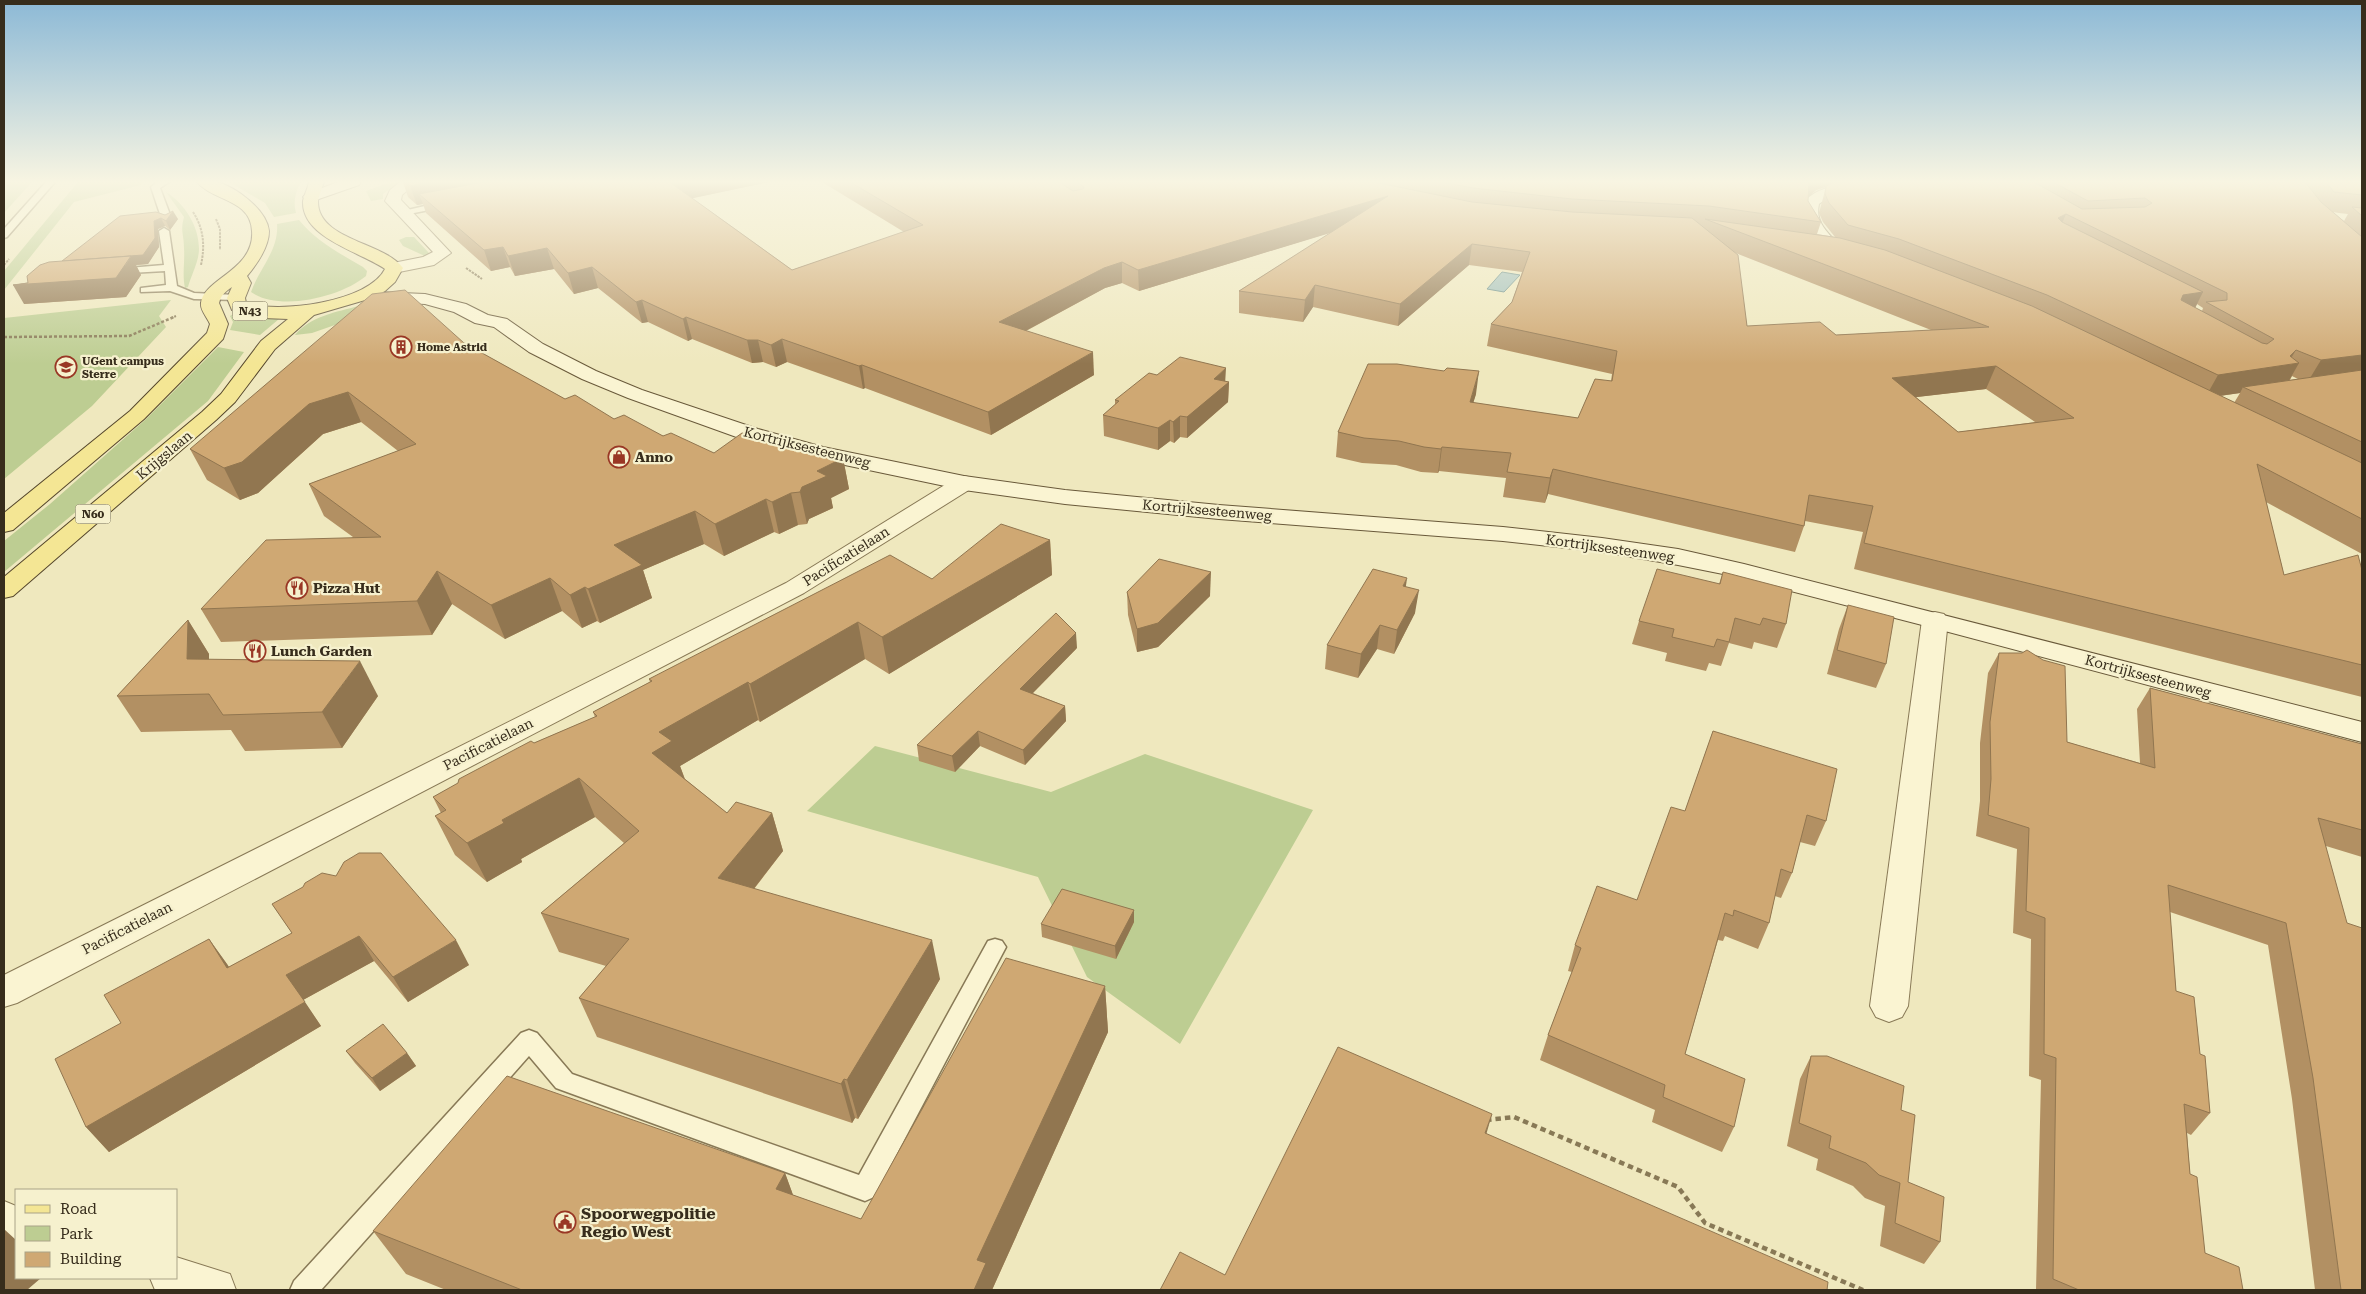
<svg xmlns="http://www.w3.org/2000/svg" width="2366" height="1294" font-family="'Roboto Serif',serif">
<rect width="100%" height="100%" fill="#efe8be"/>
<g fill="#bdcd92">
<polygon points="4,182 32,182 4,213"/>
<polygon points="78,182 142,182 141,185 74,202 4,290 4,271"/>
<path d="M229 182H301C295 193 293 202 296 213L274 217 265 203Z"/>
<polygon points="399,182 383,194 383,199 371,201 366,191 385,184"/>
<path d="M166 192C185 204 199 226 199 249 199 261 191 276 188 287L185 288C182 274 185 262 184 248 184 234 180 232 184 217Z"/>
<path d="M299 220C316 241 339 253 363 267L367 271 366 276C341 297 280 312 251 292 259 269 279 250 277 224Z"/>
<polygon points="406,237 414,237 429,253 427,257 403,246 399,240"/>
<polygon points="171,300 159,316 166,327 92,406 4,479 4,318"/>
<path d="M359 306 352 319 312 333 295 335C311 316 336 312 359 306Z"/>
<polygon points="233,314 249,319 279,319 260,335 230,330 233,322 230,316"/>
<polygon points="218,347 244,352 208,401 4,572 4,541 50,504 145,420"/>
<polygon points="875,746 1051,792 1145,754 1313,810 1180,1044 1087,977 1038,877 807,811"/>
</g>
<polygon fill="#a2c0bc" stroke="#698e8b" points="1502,272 1520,275 1504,292 1487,289"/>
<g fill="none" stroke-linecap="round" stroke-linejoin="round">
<g stroke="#887956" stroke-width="3">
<g id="lane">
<polygon points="46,182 55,182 7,237 4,238 4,229"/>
<polygon points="157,182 169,182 160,188 172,220 170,222 162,220 151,187"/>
<polygon points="446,201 451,204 449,206 404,215 399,212"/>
<polygon points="164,228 169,231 177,286 194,293 236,295 241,298 240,300 194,299 170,291 141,292 141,288 166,285 165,271 112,274 112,270 116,269 164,265 159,231"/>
<polygon points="995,939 1002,941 1006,947 874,1197 865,1201 556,1088 529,1056 321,1290 290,1290 294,1281 521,1033 529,1030 537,1033 572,1074 859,1175 988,941"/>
</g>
</g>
<g stroke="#887956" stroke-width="2">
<g id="street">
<polygon points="400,182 417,182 402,195 401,200 451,253 434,265 394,273 388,272 385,268 388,264 423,257 433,252 385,201 390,190"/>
<path d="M1851 182H1931L1924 186C1891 187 1846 183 1819 204 1814 226 1833 235 1843 251L1841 255H1829C1791 212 1791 193 1851 182Z"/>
<polygon points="964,476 972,478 975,483 972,488 804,593 17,1003 4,1007 4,975 786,583 956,478"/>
<polygon points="1935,612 1944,614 1948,620 1908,1006 1902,1017 1889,1022 1876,1017 1870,1006 1922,620 1926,614"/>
<polygon points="4,1201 16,1206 16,1248 4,1243"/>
<polygon points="176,1257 230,1274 236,1290 155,1290 150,1278 176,1278"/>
</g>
</g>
<g stroke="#69593a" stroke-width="2">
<g id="secondary">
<polygon points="338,182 361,182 359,185 316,200 306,200 303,197 306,194"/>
<polygon points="377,292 425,294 466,304 488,315 507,319 543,344 596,371 642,390 758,429 823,447 964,476 1065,490 1219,505 1503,527 1602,538 1678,549 1744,564 2362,722 2362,742 1926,626 1733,576 1678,565 1602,552 1503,541 1219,519 1065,504 964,490 821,460 742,439 628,398 582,379 529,352 494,327 475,323 454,312 425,304 371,301 368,297 371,293"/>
</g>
</g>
<g stroke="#55462b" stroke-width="2">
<path id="primary" d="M197 182C203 182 211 181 217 182 236 187 267 210 269 231 269 247 257 264 247 276L251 283 245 298 246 303C278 314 369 302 385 269 361 252 301 238 303 201 304 195 308 188 309 182H324C322 188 319 195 318 201 317 240 384 242 403 268L395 282 385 291 372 298 314 315 275 349 235 402 216 420 13 596 4 598V577L202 412 221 394 261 341 288 319 263 318 232 310 227 298 232 287C225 292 221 295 219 303L228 324 223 339 144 419 13 530 4 532V513L130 411 207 333 210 324C207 317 200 310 201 303 203 279 255 270 252 231 251 199 212 201 197 182Z"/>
</g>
<g stroke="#887956" stroke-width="2" stroke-dasharray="2.5 1" stroke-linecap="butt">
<polyline points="4,183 8,182"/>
<path d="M193 212C204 229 205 246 201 265"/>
<polyline points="216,219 220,229 220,250"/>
<polyline points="4,265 9,259"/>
<polyline points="466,268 482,279"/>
<polyline points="171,318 176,316"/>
</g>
<polyline stroke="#887956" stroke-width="2.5" stroke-dasharray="3 2" stroke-linecap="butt" points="4,337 129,336 174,317"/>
<polyline stroke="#887956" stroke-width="4.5" stroke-dasharray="5.5 4" stroke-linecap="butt" points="1486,1120 1514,1117 1678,1187 1705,1223 1863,1290"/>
<use href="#lane" fill="#faf4d2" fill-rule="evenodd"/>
<use href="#street" fill="#faf4d2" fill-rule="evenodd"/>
<use href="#secondary" fill="#faf4d2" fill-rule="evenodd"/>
<use href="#primary" fill="#f4e694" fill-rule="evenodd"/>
</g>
<g fill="#b29063" fill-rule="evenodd">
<path d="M403 182H769L692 198 792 270 904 232 822 182H2362V554L2266 502 2284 575 2362 570V697L1854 569 1863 532 1805 521 1804 526 1795 552 1548 494 1545 503 1503 497 1506 478 1439 471 1438 473 1421 472 1396 465 1362 463 1336 457 1338 432 1476 394 1473 403 1578 418 1611 381 1612 374 1487 346 1491 324 1512 302 1522 272 1469 265 1398 326 1313 307 1303 322 1239 313V291L1332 232 1139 291 1122 283 1105 288 1026 331 1094 375 991 435 865 388 863 389 787 362 776 367 763 362 752 363 692 339 688 341 648 322 642 323 598 288 574 294 554 269 515 276 510 267 491 271 426 213 423 204 417 205 408 197ZM1826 187 1819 213 1823 222 1835 237 1817 234 1821 222 1808 201V197L1816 190ZM2333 212 2339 213 2348 214 2344 221ZM1733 252 1931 330 1836 335 1747 326ZM2197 304 2203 308 2202 311 2195 308ZM2292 376 2298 379 2290 380ZM1986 389 2035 422 1958 432 1916 397ZM2240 393 2234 403 2220 396 2226 395Z"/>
<polygon points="156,212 178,219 170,230 165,226 158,229 159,247 148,264 136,265 141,275 126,297 24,304 28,283"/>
<polygon points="464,343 565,399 614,419 714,453 843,458 849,489 831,498 833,508 809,519 807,524 798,525 779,534 774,532 724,556 704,544 643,570 652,598 600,623 597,621 582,628 562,611 505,639 452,604 432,635 221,642 201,609 353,537 324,516 309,484 398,451 361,422 323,434 258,493 240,500 207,480 190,449"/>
<polygon points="1157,375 1229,382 1228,402 1187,438 1180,437 1174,443 1170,441 1158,450 1104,436 1103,415 1115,405 1115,400"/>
<polygon points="1050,540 1052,575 889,674 865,659 760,722 758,720 680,766 685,779 727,813 772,813 783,851 754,889 940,979 858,1119 855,1118 852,1123 597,1037 579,998 606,966 559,952 541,913 624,843 595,817 521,859 522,862 487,882 455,855 435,816 441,813 433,797 534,743 595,717 593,712 650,682 649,679 932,579"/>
<polygon points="1723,572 1786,624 1777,648 1754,642 1752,649 1729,643 1721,666 1709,663 1706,671 1665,661 1667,653 1632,644 1639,621 1719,584"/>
<polygon points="1406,587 1415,613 1394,654 1377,649 1358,678 1325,669 1327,645"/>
<polygon points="1127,592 1210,596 1158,647 1137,652 1128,615"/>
<polygon points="1848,605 1886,664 1876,688 1827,674 1839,629"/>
<polygon points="188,620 209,654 209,660 378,696 342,748 245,751 231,730 141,732 117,696"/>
<polygon points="1077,648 1033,693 1065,706 1066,721 1025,765 980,746 955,772 919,761 917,745"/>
<polygon points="1999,653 2067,742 2140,763 2137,709 2150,688 2362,744 2362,857 2326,846 2362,1290 2315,1290 2292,1099 2268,945 2170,912 2176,991 2200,1054 2210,1113 2191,1135 2187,1133 2190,1174 2205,1253 2243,1290 2036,1290 2041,1080 2029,1076 2031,939 2013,933 2017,849 1976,836 1980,801 1980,743 1988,673"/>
<polygon points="1713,731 1826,821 1815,846 1800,842 1792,873 1781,898 1775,896 1769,923 1758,949 1725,936 1723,941 1718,940 1685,1054 1734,1127 1722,1152 1652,1122 1655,1110 1540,1060 1548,1035 1572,972 1568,971 1575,945 1637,900 1685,811"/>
<polygon points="272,904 469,965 408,1002 374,961 303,1000 321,1026 109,1152 86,1127 121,1023 209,939 229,967 292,933"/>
<polygon points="1134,910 1134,922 1116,959 1042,937 1041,924"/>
<polygon points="1105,986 1108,1032 992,1290 446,1290 406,1274 373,1231 785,1173 793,1195 861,1219"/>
<polygon points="346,1051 407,1053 416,1066 380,1091 355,1063"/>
<polygon points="1811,1056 1908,1182 1940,1242 1924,1264 1880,1246 1885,1206 1865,1198 1853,1186 1816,1170 1818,1159 1787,1146 1800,1079"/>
</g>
<g fill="#917650">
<polygon points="430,182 531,182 419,194 423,204 417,205 410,186"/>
<polygon points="673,182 769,182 675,202 671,183"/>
<polygon points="1809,182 1844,182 1837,183 1816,190 1803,202"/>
<polygon points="1388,196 1386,216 1139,291 1138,270"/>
<polygon points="173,211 178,219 170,230 166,221"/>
<polygon points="2066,214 2058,233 2058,218"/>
<polygon points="161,218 165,226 158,229 159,247 148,264 136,265 141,275 126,297 24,304 13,285 125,266 154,221"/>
<polygon points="1472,244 1469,265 1398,326 1400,304"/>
<polygon points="503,247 510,267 491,271 484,250"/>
<polygon points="547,248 554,269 515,276 508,256"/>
<polygon points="1122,262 1122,283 1105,288 1001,344 999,322 1104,268"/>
<polygon points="592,267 598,288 574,294 568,273"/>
<polygon points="1315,285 1313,307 1303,322 1305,300"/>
<polygon points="2203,292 2192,314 2172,316 2183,295"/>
<polygon points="642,300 648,322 642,323 636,302"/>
<polygon points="686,317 692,339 688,341 683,319"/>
<polygon points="782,339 787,362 776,367 771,345"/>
<polygon points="747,340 758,340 763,362 752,363"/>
<polygon points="2296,350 2287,365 2299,363 2286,386 2243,387 2240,393 2205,398 2218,375 2290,356"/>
<polygon points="1093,352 1094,375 991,435 988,412"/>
<polygon points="2362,355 2362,376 2307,383 2321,360"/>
<polygon points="862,365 865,388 863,389 859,366"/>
<polygon points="1996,366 1986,389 1883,401 1892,378"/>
<polygon points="1226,368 1225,385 1229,382 1228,402 1187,438 1187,417 1214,379"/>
<polygon points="1479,371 1476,394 1466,426 1470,402"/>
<polygon points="348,392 361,422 323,434 258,493 240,500 224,468 309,404"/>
<polygon points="1180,416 1180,437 1174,443 1173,422"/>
<polygon points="1170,420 1170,441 1158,450 1158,428"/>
<polygon points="1442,447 1439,471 1438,473 1441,449"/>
<polygon points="843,458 849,489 831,498 833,508 809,519 807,524 800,492 802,487 817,471"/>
<polygon points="1553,469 1548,494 1545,503 1550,478"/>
<polygon points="791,493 798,525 779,534 772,502"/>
<polygon points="766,499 774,532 724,556 715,524"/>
<polygon points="695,511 704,544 643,570 652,598 600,623 588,589 614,545"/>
<polygon points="1050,540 1052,575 889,674 882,637"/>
<polygon points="437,571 452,604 432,635 417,601"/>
<polygon points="1211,572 1210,596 1158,647 1137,652 1137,629"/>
<polygon points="550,578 562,611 505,639 491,605"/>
<polygon points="1407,578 1404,601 1403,586"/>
<polygon points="585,587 597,621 582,628 570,595"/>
<polygon points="1419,590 1415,613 1394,654 1397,630"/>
<polygon points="188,620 209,654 209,695 187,659"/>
<polygon points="858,622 865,659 760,722 750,684"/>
<polygon points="1380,625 1377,649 1358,678 1361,654"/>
<polygon points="1076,633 1077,648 1022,704 1020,689"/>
<polygon points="360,661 378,696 342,748 322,712"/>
<polygon points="748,682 758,720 680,766 685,780 652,753 659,732"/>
<polygon points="1065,706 1066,721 1025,765 1023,750"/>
<polygon points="978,731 980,746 955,772 952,756"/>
<polygon points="579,778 595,817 521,859 522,862 487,882 467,843 502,820"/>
<polygon points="772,813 783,851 731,918 718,878"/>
<polygon points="1134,910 1134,922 1116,959 1115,946"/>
<polygon points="359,936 374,961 303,1000 286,975"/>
<polygon points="209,939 227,964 245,993 227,968"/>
<polygon points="456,940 469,965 408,1002 393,977"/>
<polygon points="932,940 940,979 858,1119 847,1080"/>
<polygon points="1105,986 1108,1032 992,1290 974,1290 977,1260"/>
<polygon points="305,1002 321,1026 109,1152 86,1127"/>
<polygon points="407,1053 416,1066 380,1091 372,1078"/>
<polygon points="844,1079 855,1118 852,1123 841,1084"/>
<polygon points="1492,1114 1479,1160 1485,1133"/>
<polygon points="785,1173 801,1217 776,1189"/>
<polygon points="4,1229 16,1240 16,1278 41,1278 27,1290 4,1290"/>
</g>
<g fill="#cfa873" stroke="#917650" fill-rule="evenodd">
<polygon points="406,182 430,182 410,186"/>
<path d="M483 182H673L671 183 792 270 923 225 850 182H1059L1073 191 1083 189 1084 187 1077 182H1374L1472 202 1572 212 1692 218 1738 255 1747 326 1820 322 1836 335 1989 327 1705 219 1840 238 1885 250 2032 306 2362 463V519L2257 464 2284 575 2358 555 2362 570V665L1864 543 1873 506 1809 495 1804 526 1553 469 1550 478 1507 472 1511 453 1442 447 1441 449 1424 447 1399 441 1364 438 1338 432 1368 364H1397L1444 371 1447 368 1479 371 1470 402 1578 418 1595 379 1612 381 1617 351 1491 324 1512 302 1530 252 1472 244 1400 304 1315 285 1305 300 1239 291 1388 196 1138 270 1122 262 1104 268 999 322 1093 352 988 412 862 365 859 366 782 339 771 345 758 340H747L686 317 683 319 642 300 636 302 592 267 568 273 547 248 508 256 503 247 484 250 419 194ZM1996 366 2074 418 1958 432 1892 378Z"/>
<polygon points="1442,182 1809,182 1808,201 1821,222 1709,206 1572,199 1473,188"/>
<path d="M1834 182H2034L2082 209 2145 207 2152 203 2145 198 2088 201 2053 182H2305L2321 202 2362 237V355L2321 360 2296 350 2290 356 2299 363 2218 375 2047 295 1899 239 1848 225 1829 203 1825 194 1826 186ZM2066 214 2227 293V300L2206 302 2274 339 2267 344 2262 343 2181 300 2183 295 2203 292 2062 222 2058 218Z"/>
<polygon points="2326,182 2362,182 2362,195 2334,192"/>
<polygon points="2352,207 2362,208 2362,216"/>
<polygon points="173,211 166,221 161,218 154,221 155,238 143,255 62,261 120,216 156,212 165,215"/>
<polygon points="131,256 116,278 13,285 28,283 27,276 40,265 49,262"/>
<polygon points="405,290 464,343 565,399 575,395 614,419 624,415 663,436 671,433 714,453 742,433 843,458 817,471 827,476 802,487 800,492 791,493 772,502 766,499 715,524 695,511 614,545 642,565 588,589 585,587 570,595 550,578 491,605 437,571 417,601 201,609 266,540 381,537 309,484 416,444 348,392 309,404 242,462 224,468 190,449 372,294"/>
<polygon points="1180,357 1226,368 1214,379 1229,382 1187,417 1180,416 1173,422 1170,420 1158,428 1103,415 1119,401 1115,400 1149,373 1157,375"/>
<polygon points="2362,370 2362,442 2243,387"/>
<polygon points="1001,524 1050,540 882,637 858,622 750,684 748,682 659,732 672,741 652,753 727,813 736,802 772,813 718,878 932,940 847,1080 844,1079 841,1084 579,998 629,939 541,913 639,831 579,778 502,820 504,823 467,843 435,816 446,810 433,797 458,783 459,779 531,741 534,743 597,716 593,712 652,681 649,679 890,555 932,579"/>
<polygon points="1159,559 1211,572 1158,623 1137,629 1127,592"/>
<polygon points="1373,569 1407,578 1403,586 1419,590 1397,630 1380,625 1361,654 1327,645"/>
<polygon points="1657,569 1720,584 1723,572 1792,590 1786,624 1763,618 1760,625 1735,618 1729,642 1717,639 1714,647 1672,637 1674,629 1639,621"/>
<polygon points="1848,605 1894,617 1886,664 1837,650"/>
<polygon points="1056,613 1076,633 1020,689 1065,706 1023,750 978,731 952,756 917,745"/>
<polygon points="188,620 187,659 360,661 322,712 223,715 209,694 117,696"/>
<polygon points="2027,650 2043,660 2065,666 2067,742 2155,768 2150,688 2362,744 2362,830 2318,818 2347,923 2362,928 2362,1290 2341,1290 2313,1078 2286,923 2168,885 2176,991 2194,997 2200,1054 2205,1056 2210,1113 2184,1104 2190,1174 2197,1177 2205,1253 2239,1267 2243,1290 2079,1290 2053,1279 2056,1058 2044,1054 2045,918 2026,911 2029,828 1988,815 1991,779 1990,722 1999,653 2022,653"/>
<polygon points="1713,731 1837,769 1826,821 1807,815 1792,873 1781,869 1769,923 1734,910 1733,916 1725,913 1685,1054 1745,1079 1734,1127 1663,1097 1665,1085 1548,1035 1581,948 1575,945 1597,886 1637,900 1671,807 1685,811"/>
<polygon points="359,853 381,853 456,940 393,977 359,936 286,975 305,1002 86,1127 55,1059 121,1023 104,995 209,939 227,968 292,933 272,904 303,887 305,883 322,873 336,876 344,862"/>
<polygon points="1062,889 1134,910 1115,946 1041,924"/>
<polygon points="1006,958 1105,986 977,1260 986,1263 974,1290 522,1290 373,1231 507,1076 785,1173 776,1189 861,1219"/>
<polygon points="383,1024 407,1053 372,1078 346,1051"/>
<polygon points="1338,1047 1492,1114 1485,1133 1828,1282 1827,1290 1160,1290 1180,1252 1225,1275"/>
<polygon points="1811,1056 1827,1056 1904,1086 1901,1110 1915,1115 1908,1182 1944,1197 1940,1242 1895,1223 1900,1183 1879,1175 1866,1163 1829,1148 1831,1136 1799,1123"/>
</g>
<linearGradient id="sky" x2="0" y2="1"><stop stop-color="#8cb9d6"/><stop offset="0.5" stop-color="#f8f5e2"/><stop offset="1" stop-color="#f8f5e2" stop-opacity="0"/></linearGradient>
<rect width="2366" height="364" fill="url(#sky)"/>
<defs>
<g id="building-ring" transform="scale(1.125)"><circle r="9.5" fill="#f6f1ce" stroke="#993725" stroke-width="1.5"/><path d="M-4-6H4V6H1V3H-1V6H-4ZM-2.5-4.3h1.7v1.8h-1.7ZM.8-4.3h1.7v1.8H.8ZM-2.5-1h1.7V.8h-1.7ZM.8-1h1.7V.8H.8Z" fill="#993725"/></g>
<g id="university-ring" transform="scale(1.125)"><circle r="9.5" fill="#f6f1ce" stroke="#993725" stroke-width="1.5"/><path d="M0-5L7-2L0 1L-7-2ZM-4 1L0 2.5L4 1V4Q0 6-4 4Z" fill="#993725"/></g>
<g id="shop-ring" transform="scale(1.125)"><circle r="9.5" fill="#f6f1ce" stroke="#993725" stroke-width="1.5"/><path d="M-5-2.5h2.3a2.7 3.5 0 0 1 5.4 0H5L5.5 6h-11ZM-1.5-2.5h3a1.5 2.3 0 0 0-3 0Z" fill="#993725"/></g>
<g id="restaurant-ring" transform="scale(1.125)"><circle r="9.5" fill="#f6f1ce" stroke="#993725" stroke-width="1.5"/><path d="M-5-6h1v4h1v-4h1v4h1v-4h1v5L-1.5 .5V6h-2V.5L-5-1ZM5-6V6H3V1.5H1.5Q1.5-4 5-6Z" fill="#993725"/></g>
<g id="civic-ring" transform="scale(1.125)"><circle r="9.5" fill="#f6f1ce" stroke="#993725" stroke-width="1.5"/><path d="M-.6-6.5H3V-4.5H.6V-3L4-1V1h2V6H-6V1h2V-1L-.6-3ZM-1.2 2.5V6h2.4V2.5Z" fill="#993725"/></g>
</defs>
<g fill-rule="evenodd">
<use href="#building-ring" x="401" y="347"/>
<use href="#university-ring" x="66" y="367"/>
<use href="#shop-ring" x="619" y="457"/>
<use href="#restaurant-ring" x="297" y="588"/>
<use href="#restaurant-ring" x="255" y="651"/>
<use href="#civic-ring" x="565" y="1222"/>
</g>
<g text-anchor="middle" stroke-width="4.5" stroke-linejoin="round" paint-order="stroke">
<g font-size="11" font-weight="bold" fill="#372d1c" stroke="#f6f1ce" text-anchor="start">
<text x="417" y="351">Home Astrid</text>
<text x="82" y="365">UGent campus<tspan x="82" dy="13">Sterre</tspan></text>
</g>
<g fill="#f6f1ce" stroke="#706851" stroke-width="1">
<rect x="232.5" y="301.5" width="35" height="19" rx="4"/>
<rect x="75.5" y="504.5" width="35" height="19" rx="4"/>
</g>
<g font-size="12" font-weight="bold" fill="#372d1c">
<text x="250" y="315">N43</text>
<text x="93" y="518">N60</text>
</g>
<g font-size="14" fill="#372d1c" stroke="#f6f1ce">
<text transform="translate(807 447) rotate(14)" y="5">Kortrijksesteenweg</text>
<text transform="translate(164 455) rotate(-40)" y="5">Krijgslaan</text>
<text transform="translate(1207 510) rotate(5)" y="5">Kortrijksesteenweg</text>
<text transform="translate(1610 548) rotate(8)" y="5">Kortrijksesteenweg</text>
<text transform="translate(846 556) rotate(-32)" y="5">Pacificatielaan</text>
<text transform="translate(2148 676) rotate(15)" y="5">Kortrijksesteenweg</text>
<text transform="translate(488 744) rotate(-27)" y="5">Pacificatielaan</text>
<text transform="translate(127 928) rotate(-27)" y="5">Pacificatielaan</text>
</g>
<g font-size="14" font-weight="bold" fill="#372d1c" stroke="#f6f1ce" text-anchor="start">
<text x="635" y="462">Anno</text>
<text x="313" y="593">Pizza Hut</text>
<text x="271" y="656">Lunch Garden</text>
</g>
<g font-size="16" font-weight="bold" fill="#372d1c" stroke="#f6f1ce" text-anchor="start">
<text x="581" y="1219">Spoorwegpolitie<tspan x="581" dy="18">Regio West</tspan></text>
</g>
</g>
<rect width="2366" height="1294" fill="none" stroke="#372d1c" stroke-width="10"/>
<rect x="15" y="1189" width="162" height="90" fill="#f6f1ce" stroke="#aaa387"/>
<rect x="25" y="1205" width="25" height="8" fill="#f4e694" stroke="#aaa387"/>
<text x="60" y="1214" font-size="15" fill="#372d1c">Road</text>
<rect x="25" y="1226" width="25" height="15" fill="#bdcd92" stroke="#aaa387"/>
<text x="60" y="1239" font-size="15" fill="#372d1c">Park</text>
<rect x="25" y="1252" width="25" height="15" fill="#cfa873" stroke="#aaa387"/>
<text x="60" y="1264" font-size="15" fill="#372d1c">Building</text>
</svg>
